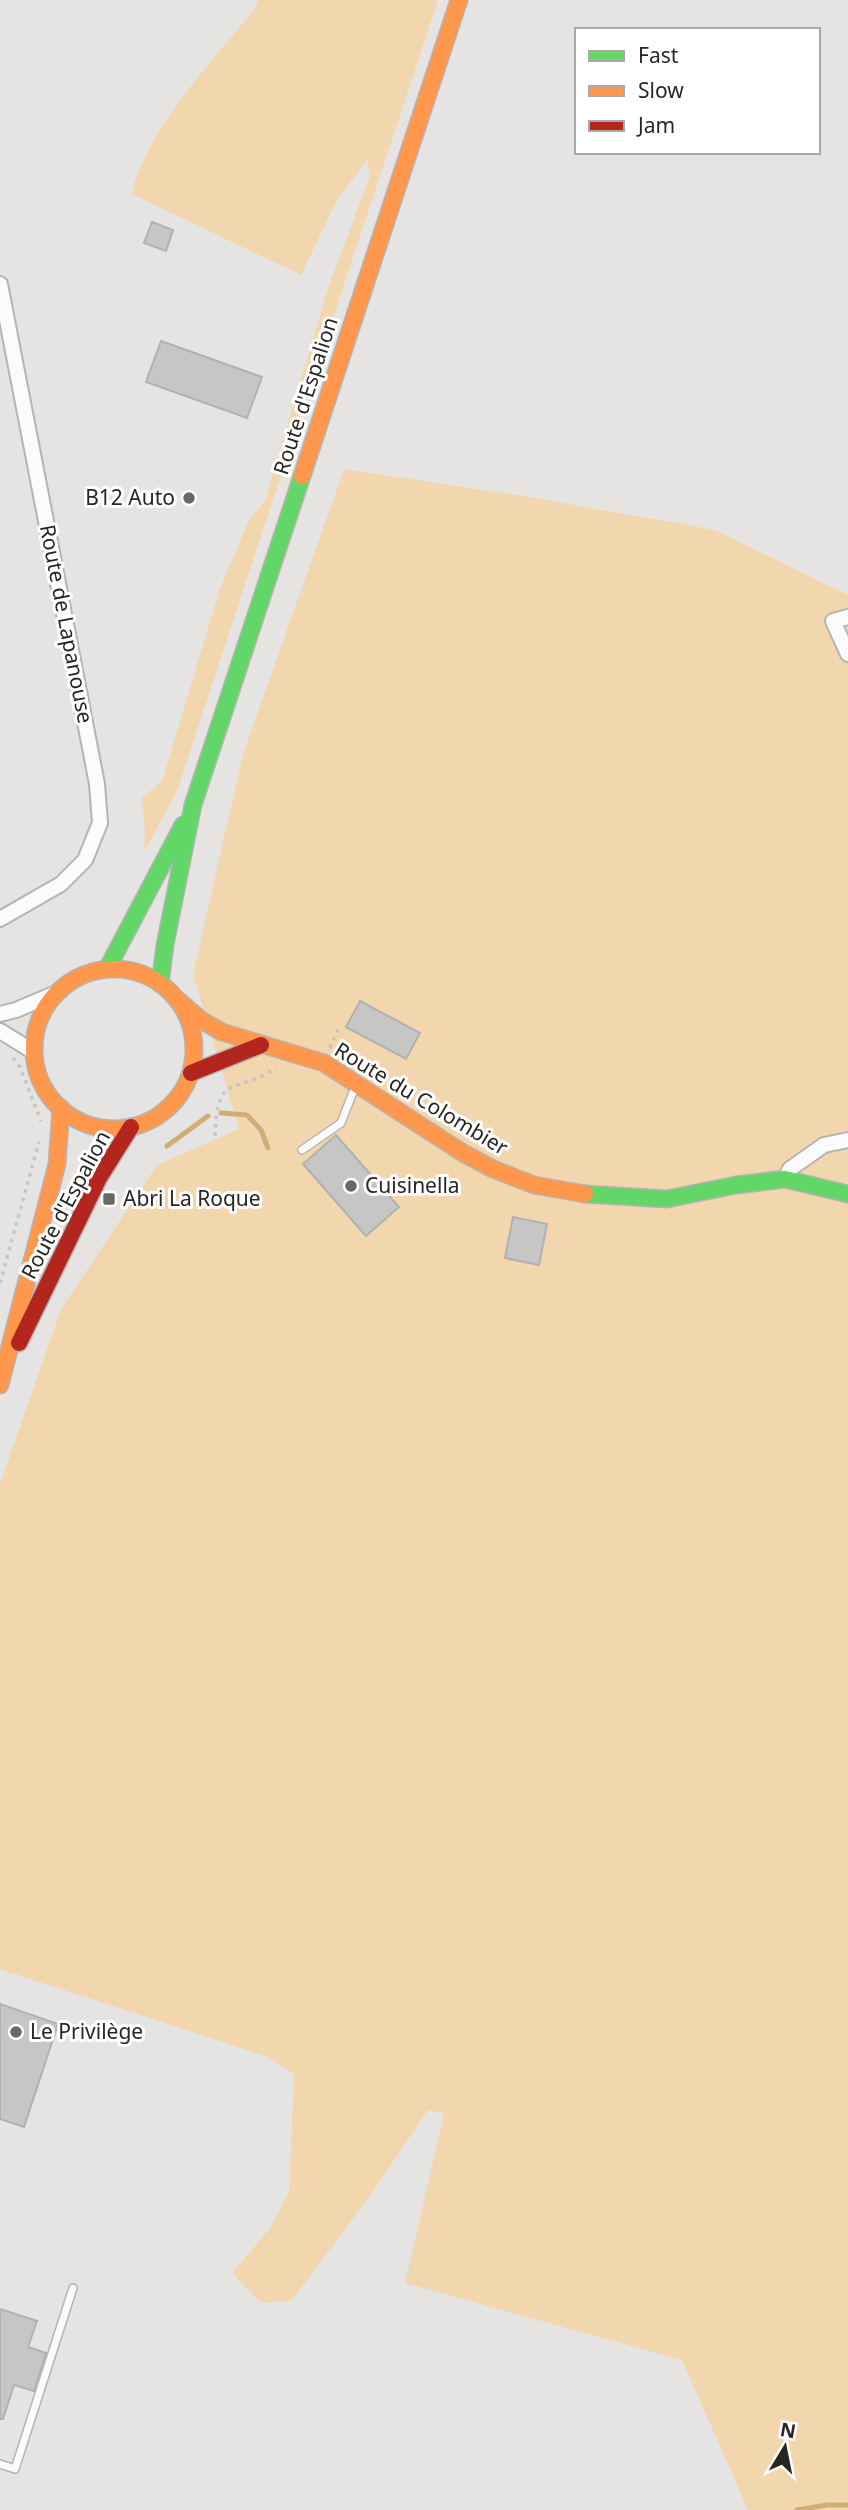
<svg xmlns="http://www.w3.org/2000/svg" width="848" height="2510" font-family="'Noto Sans',sans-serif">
<rect width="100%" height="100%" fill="#e6e4e2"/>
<g fill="#f2d6ae">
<path d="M258 0H438L177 791 144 852 145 834 142 798 162 781 220 589 249 520 265 501 328 288 370 176 367 160 337 200 301 275 132 194C144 133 215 57 255 9Z"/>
<polygon points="344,469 529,497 715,530 848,595 848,2510 748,2510 682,2360 405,2283 444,2114 428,2110 369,2197 292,2300 261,2303 232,2273 271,2227 289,2192 294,2074 265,2056 0,1969 0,1484 61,1309 157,1165 239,1129 193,974 243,754"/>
</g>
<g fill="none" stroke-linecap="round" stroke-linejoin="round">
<g stroke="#d0ad76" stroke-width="5">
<polyline points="221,1113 247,1115 261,1130 268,1148"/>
<polyline points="167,1146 208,1116"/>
<polyline points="797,2510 827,2505 848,2505"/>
</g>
</g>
<g fill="#c6c6c5" stroke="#b2b1b1" stroke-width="2">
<polygon points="152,222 173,230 166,251 144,243"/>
<polygon points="161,341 262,377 247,418 146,382"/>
<polygon points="360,1001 420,1033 406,1059 346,1027"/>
<polygon points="336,1135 399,1207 366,1236 303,1164"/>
<polygon points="513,1217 547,1224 539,1265 505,1258"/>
<polygon points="0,2004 58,2024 24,2127 0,2119"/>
<polygon points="0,2309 37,2321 28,2347 46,2353 34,2391 14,2385 3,2419 0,2419"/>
</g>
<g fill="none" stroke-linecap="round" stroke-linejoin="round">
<g stroke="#b6b4b3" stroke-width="10">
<g id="lane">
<polyline points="302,1150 341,1123 355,1087"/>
<polyline points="0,2464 15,2469 73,2288"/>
</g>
</g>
<g stroke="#b6b4b3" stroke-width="18">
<g id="street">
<polyline points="0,284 97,784 100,823 85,860 61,884 0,919"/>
<polyline points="848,617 833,621 848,654"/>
<polyline points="0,1014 16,1010 56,993"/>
<polyline points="0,1031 34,1052"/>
<polyline points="785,1179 790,1169 824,1145 848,1140"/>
</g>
</g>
<g stroke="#b6b4b3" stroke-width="19">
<g id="fast">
<polyline points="107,969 183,825"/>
<polyline points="160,984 165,945 193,805 302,476"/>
<polyline points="585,1194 667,1199 736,1185 785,1179 848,1194"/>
</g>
</g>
<g stroke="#b6b4b3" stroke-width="19">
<g id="slow">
<polyline points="302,476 459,0"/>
<circle cx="114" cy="1049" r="80"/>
<polyline points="179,1001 201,1020 222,1032 324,1063 463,1153 493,1169 534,1185 585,1194"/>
<polyline points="0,1385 57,1164 61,1108"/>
</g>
</g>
<g stroke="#b6b4b3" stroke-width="19">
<g id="jam">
<polyline points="191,1073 261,1045"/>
<polyline points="19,1343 99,1178 131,1127"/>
</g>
</g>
<g stroke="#c5c5c5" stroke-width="3.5" stroke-dasharray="3.5 5" stroke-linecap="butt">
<polyline points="330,1048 338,1029"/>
<polyline points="13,1058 20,1067 41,1121"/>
<path d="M215 1136C217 1070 234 1096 276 1068"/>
<polyline points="0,1283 39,1142"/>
</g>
<use href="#lane" stroke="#fbfbfb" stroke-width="7"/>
<use href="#street" stroke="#fbfbfb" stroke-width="14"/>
<use href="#fast" stroke="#63d668" stroke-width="16"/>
<use href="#slow" stroke="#ff974d" stroke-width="16"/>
<use href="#jam" stroke="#b3261e" stroke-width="16"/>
</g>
<g fill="#6a6866" stroke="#fff" stroke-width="2.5">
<circle cx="189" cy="498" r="7"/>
<circle cx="351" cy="1186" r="7"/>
<rect x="102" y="1192" width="14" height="14" rx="3.5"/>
<circle cx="16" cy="2032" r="7"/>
</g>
<g text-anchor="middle" stroke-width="6" stroke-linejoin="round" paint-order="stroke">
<g font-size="21" fill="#272624" stroke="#fff">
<text transform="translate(306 396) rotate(-72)" y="7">Route d'Espalion</text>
<text transform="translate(66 624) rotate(79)" y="7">Route de Lapanouse</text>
<text transform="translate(421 1099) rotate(31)" y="7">Route du Colombier</text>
<text transform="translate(66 1205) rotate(-62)" y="7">Route d'Espalion</text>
</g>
<g font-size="21" fill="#272624" stroke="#fff" text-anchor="start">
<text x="175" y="505" text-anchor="end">B12 Auto</text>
<text x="365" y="1193">Cuisinella</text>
<text x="123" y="1206">Abri La Roque</text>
<text x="30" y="2039">Le Privilège</text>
</g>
</g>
<rect x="575" y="28" width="245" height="126" fill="#ffffff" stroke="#a9a8a7" stroke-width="2"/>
<rect x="589" y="51" width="35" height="10" fill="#63d668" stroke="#a9a8a7" stroke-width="2"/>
<text x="638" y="63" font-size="21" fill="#272624">Fast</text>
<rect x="589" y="86" width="35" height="10" fill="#ff974d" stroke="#a9a8a7" stroke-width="2"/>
<text x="638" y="98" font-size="21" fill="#272624">Slow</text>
<rect x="589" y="121" width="35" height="10" fill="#b3261e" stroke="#a9a8a7" stroke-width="2"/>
<text x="638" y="133" font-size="21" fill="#272624">Jam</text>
<g transform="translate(785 2447) rotate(10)" stroke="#ffffff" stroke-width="5" paint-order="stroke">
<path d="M0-5L12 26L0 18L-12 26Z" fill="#272624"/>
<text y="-10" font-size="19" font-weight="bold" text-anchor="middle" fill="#272624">N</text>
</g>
</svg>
